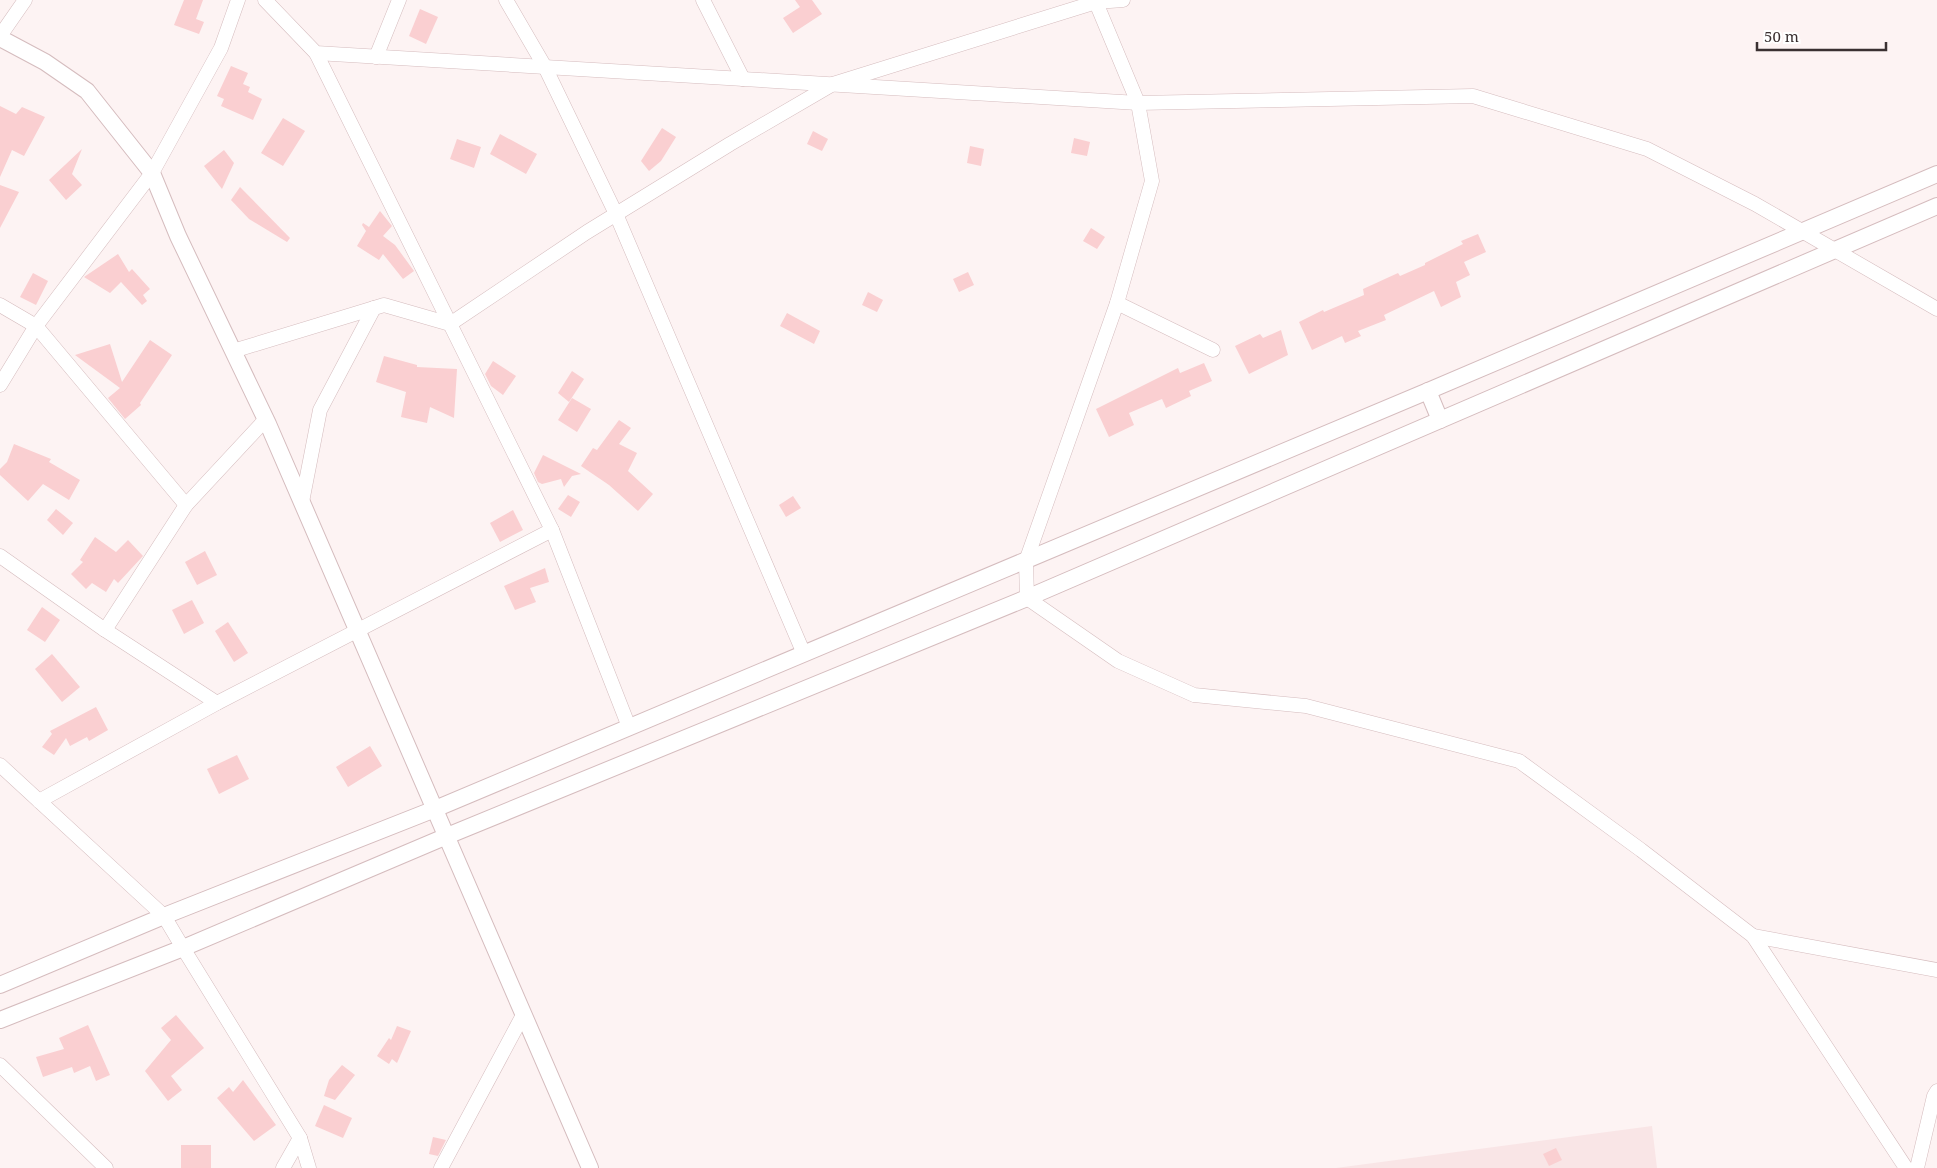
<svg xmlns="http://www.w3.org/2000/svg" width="1937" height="1168" font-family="'Noto Serif',serif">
<rect width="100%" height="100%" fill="#fdf3f3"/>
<polygon fill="#f9e5e6" points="1652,1126 1657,1168 1336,1168"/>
<g fill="#facfd1">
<polygon points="184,0 203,0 196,19 204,22 199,34 174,25"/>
<polygon points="795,0 812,0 822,14 793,33 783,18 800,7"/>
<polygon points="420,9 438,17 426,44 409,36"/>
<polygon points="231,66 248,73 243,84 250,87 248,92 262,99 253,120 221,106 224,99 217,96"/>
<polygon points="0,106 16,114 22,107 45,117 24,156 12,150 0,177"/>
<polygon points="283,118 305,131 283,166 261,153"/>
<polygon points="662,128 676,137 661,161 649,171 641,161"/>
<polygon points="813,131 828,139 822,151 807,144"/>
<polygon points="500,134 537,154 526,174 490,154"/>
<polygon points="1074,138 1090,142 1087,156 1071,153"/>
<polygon points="457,139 481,147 474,168 450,159"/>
<polygon points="970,146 984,149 981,166 967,163"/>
<polygon points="82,149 72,174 82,185 66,200 49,180"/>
<polygon points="224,150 234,163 222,189 204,166"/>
<polygon points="0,185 19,192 0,228"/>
<polygon points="240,187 290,238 287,242 249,219 231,200"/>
<polygon points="380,211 392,226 383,236 395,245 414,271 403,279 383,254 379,260 357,246 366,231 362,225 363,223 369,227"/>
<polygon points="1091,228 1105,237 1097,249 1083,241"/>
<polygon points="1478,234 1486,252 1464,262 1470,275 1456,282 1461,297 1441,307 1434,291 1384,315 1386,320 1358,331 1361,336 1345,343 1342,336 1312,350 1299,322 1323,310 1324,312 1364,295 1363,289 1398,273 1400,276 1425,265 1425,263 1463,244 1461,241"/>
<polygon points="118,254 129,272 132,269 150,289 143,295 147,301 142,305 121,282 110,293 84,277"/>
<polygon points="968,272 974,285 959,292 953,279"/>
<polygon points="33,273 48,281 36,305 20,297"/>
<polygon points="868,292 883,300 877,312 862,305"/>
<polygon points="787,313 820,331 814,344 780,326"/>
<polygon points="1281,330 1288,355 1249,374 1235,346 1260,334 1263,338"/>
<polygon points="150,340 172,355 140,403 141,405 125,419 108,398 120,388 75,355 110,344 122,382"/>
<polygon points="384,356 417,365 417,367 457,369 454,418 430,407 427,423 401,417 406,392 376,382"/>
<polygon points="493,361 516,376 503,395 491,386 485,374"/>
<polygon points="1204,363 1212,381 1189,391 1191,396 1166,408 1162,399 1129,413 1134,425 1109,437 1096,409 1178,368 1180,373"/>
<polygon points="572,371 584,379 569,402 558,393"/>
<polygon points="572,398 591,409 577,432 558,420"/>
<polygon points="619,420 631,428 619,444 637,453 628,471 653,494 638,511 609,485 581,466 593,448 597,450"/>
<polygon points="14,444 51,459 49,462 80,480 69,500 43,484 28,501 0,475 0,469 7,462"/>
<polygon points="543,455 581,474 572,476 564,487 561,479 542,484 538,482 534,473"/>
<polygon points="568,495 580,502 571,517 558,509"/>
<polygon points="793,496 801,508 786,517 779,505"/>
<polygon points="56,509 73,523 63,535 47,520"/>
<polygon points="513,510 523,530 500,542 490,523"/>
<polygon points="95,537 116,552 128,540 143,556 118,583 114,579 106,592 92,583 86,589 71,574 83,562 80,560"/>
<polygon points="205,551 217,575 197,585 185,562"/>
<polygon points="545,568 549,582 530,588 536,602 515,610 504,586"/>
<polygon points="192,600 204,623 184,634 172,610"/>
<polygon points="42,607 60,620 45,642 27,630"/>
<polygon points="228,622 248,653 234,662 215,631"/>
<polygon points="52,654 80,687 62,702 35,669"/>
<polygon points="96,707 108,730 89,741 87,737 70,746 66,738 54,755 42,747 52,734 50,731"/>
<polygon points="370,746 382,766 348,787 336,767"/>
<polygon points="237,755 249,779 219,794 207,769"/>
<polygon points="176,1015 204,1048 171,1076 182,1090 168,1101 145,1071 171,1040 161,1028"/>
<polygon points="88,1025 110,1075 96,1081 90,1066 74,1073 72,1067 43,1077 36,1057 64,1049 59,1038"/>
<polygon points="397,1026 411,1031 397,1063 392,1059 389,1064 377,1056 389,1038 391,1040"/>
<polygon points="342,1065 355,1075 335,1100 324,1096 329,1080"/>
<polygon points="243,1080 276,1125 254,1141 217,1098 229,1087 233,1092"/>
<polygon points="324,1105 352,1118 343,1138 315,1126"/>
<polygon points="433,1137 446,1140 438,1156 429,1154"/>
<rect x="181" y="1145" width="30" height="23"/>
<polygon points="1556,1148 1562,1160 1549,1166 1543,1154"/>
</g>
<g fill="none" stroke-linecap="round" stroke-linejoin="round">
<g stroke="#d5bcbe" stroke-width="15">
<g id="minor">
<polyline points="265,0 316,53 1138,103 1473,96 1647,149 1755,204 1937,309"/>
<polyline points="506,0 545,67 616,214 804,654"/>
<polyline points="703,0 743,79"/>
<polyline points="1095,0 1138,103 1152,181 1117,303 1026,561 1027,598 1118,661 1194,695 1306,706 1519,761 1641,850 1753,936 1906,1168"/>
<polyline points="0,36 25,0"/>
<polyline points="376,57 399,0"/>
<polyline points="1117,303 1213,350"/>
<polyline points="0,305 36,326 186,505"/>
<polyline points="233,351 384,305 450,324 587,232 730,144 833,84 1096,2 1123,0"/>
<polyline points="0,385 36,326 152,173 221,48 238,0"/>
<polyline points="302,502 320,410 374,308"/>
<polyline points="552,530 629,727"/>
<polyline points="0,556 105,630 217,703"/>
<polyline points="105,630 186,505 266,419"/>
<polyline points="0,765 164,916 183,948 300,1138 309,1168"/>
<polyline points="39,801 217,703 552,530 316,53"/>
<polyline points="1753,936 1937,970"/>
<polyline points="0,1065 106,1168"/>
<polyline points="283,1168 300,1138"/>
<polyline points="441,1168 523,1015"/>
<polyline points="1917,1168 1934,1096 1937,1091"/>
</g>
</g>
<g stroke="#d5bcbe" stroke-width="18">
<g id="tertiary">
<polyline points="0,38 45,62 87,91 152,173 178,236 268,424 590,1168"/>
<polyline points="1428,391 1440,420"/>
<polyline points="0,985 164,916 435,809 1428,391 1937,174"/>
<polyline points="0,1020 183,948 447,836 1027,598 1937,206"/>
</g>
</g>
<use href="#minor" stroke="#fff" stroke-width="14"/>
<use href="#tertiary" stroke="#fff" stroke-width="16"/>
</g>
<path d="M1757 42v8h129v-8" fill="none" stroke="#3a3031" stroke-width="2.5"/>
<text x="1764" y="42" font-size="15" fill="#3a3031" stroke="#ffffff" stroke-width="4" paint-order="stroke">50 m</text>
</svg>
